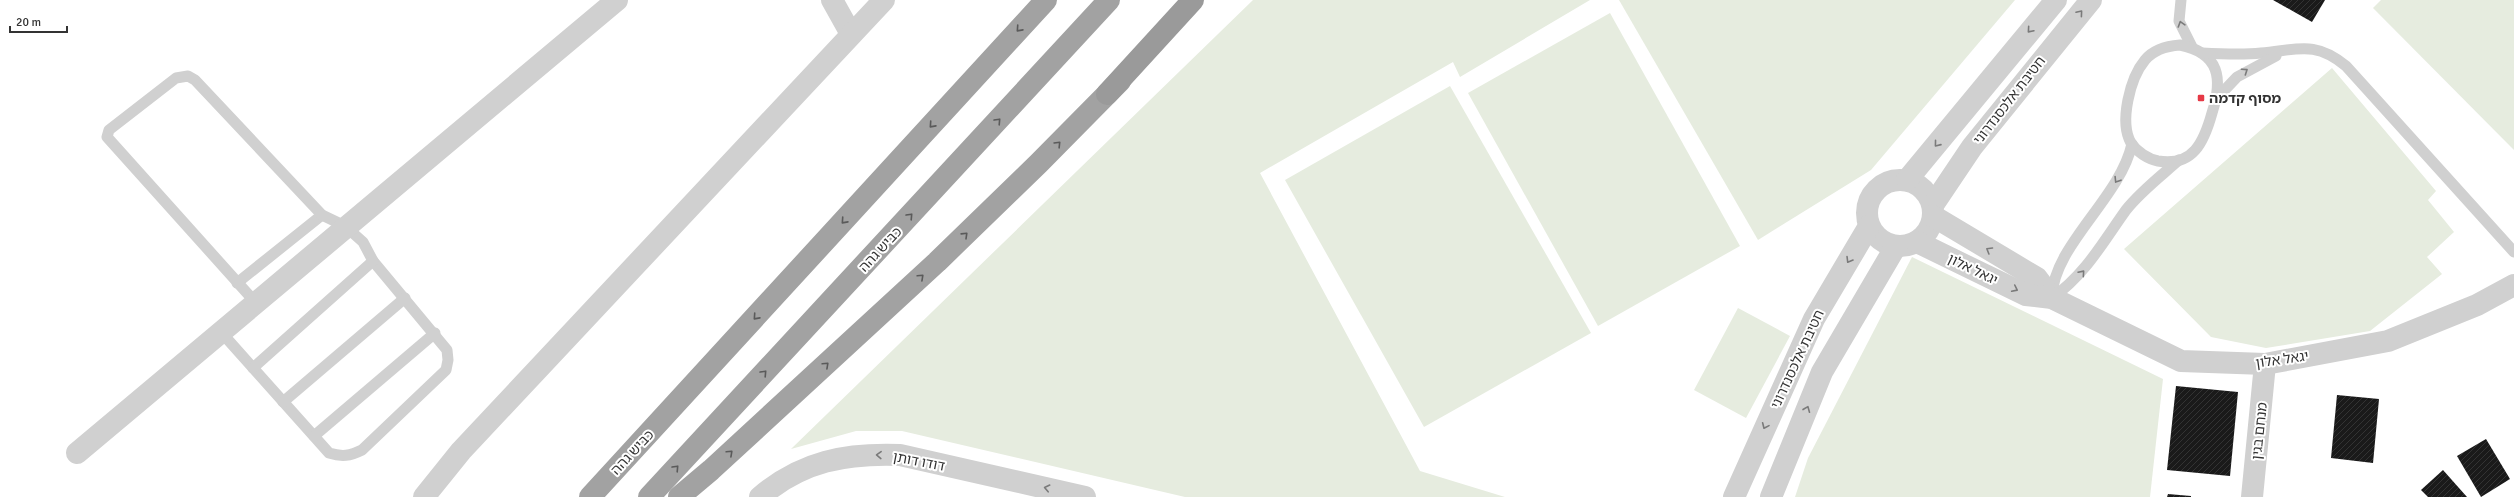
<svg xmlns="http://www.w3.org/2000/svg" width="2514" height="497" font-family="Signika,'Noto Sans Hebrew',sans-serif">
<defs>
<pattern id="building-hatch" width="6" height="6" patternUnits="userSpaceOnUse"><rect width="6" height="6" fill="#1a1a1a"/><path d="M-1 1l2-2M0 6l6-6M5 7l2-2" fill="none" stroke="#333"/></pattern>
</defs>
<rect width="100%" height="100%" fill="#fff"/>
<g fill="#e6ecdf">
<polygon points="1253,0 1590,0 1460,77 1453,62 1260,173 1420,471 1505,497 1185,497 902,431 856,431 791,449"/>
<polygon points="1619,0 2015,0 1871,170 1758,240"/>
<polygon points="2381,0 2514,0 2514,150 2373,8"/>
<polygon points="1610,13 1740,246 1598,326 1468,93"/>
<polygon points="2332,68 2436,191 2428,200 2454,232 2427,257 2442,274 2370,331 2266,348 2211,337 2124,249"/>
<polygon points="1450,86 1591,333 1424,427 1285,180"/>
<polygon points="1912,257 2163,379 2150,497 1795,497 1808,458"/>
<polygon points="1738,308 1790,336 1746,418 1694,390"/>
</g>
<g fill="url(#building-hatch)">
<polygon points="2273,0 2325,0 2312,22"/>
<polygon points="2176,386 2238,392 2230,476 2167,470"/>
<polygon points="2337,395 2379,399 2373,463 2331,458"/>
<polygon points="2486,439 2510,479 2481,497 2457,456"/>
<polygon points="2443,470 2467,497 2428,497 2421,490"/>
<polygon points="2168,494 2191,496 2191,497 2167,497"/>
</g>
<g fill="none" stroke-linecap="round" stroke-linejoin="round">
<g stroke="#d0d0d0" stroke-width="11">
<polyline points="2181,0 2179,21 2192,47"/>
<path d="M2180 45C2220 53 2223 79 2212 113 2204 142 2193 167 2158 161 2148 159 2137 152 2131 143 2119 122 2130 78 2145 60 2154 49 2167 46 2180 45Z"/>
<path d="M2202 53C2222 54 2242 55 2261 53 2297 50 2315 40 2346 66L2514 252"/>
<polyline points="2218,97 2237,77 2276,56"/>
<polyline points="237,283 322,215"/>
<path d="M2052 296C2054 245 2120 198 2132 144"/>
<path d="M2052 298C2085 275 2103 242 2126 210 2141 191 2161 176 2179 160"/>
<path d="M221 332 329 453C342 457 350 456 362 450L446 370 448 360 447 350 373 261 363 242 345 226 322 215 195 80 188 76 176 78 109 130 107 137 256 303"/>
<polyline points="253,368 373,261"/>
<polyline points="283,402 405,298"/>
<polyline points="314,436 435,333"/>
</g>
<g stroke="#d0d0d0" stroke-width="22">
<polyline points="832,0 851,34"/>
<polyline points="77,453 617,0"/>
<polyline points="424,497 461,451 884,0"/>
<path d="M760 497C802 461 846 453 900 455L1085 497"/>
<polyline points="2252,497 2265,364"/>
</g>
<g stroke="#d0d0d0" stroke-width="22">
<circle cx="1900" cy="213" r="33"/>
<polyline points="1907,180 2056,0"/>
<polyline points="1933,205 1972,147 2091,0"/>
<polyline points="1933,216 2037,278 2052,298"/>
<polyline points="1917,242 2026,295 2052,298 2181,361 2265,364 2388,341 2477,305 2514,285"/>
<polyline points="1734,497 1814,319 1869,226"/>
<polyline points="1771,497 1822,372 1896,246"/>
</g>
<g stroke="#a2a2a2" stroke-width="22">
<polyline points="590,497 1046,0"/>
<polyline points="649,497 1109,0"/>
<polyline points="679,497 711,470 937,262 1039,163 1120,81"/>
</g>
<polyline stroke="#9a9a9a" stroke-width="22" points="1107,94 1193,0"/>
</g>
<defs><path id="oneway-chevron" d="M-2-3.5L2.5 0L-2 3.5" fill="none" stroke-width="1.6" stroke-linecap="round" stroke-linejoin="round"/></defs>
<g stroke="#7a7a7a">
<use href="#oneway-chevron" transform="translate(2080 13) rotate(-50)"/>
<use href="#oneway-chevron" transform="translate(2181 24) rotate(-107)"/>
<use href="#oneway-chevron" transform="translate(2030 30) rotate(131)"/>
<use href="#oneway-chevron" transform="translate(2245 71) rotate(-34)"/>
<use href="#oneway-chevron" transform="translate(1937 144) rotate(129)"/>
<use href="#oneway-chevron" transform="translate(2117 180) rotate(122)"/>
<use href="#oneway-chevron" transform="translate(1989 250) rotate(-149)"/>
<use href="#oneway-chevron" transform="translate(1849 260) rotate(121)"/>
<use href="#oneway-chevron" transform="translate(2082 273) rotate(-49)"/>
<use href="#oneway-chevron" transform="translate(2015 289) rotate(26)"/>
<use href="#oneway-chevron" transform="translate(1807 409) rotate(-68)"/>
<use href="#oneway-chevron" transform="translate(1765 426) rotate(114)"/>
<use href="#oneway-chevron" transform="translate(879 455) rotate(-178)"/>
<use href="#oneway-chevron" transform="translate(1047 488) rotate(-167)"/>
</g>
<g stroke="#5a5a5a">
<use href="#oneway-chevron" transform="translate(1019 29) rotate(132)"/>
<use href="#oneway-chevron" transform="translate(998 121) rotate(-47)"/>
<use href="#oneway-chevron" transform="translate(932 125) rotate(132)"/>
<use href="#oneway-chevron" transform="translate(1058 144) rotate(-46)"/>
<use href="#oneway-chevron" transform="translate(910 216) rotate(-47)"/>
<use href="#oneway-chevron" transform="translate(844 221) rotate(132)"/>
<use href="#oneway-chevron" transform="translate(965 235) rotate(-44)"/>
<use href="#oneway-chevron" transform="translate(921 277) rotate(-43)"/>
<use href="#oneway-chevron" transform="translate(756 317) rotate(132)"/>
<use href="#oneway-chevron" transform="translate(826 365) rotate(-43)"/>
<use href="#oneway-chevron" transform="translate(764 373) rotate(-47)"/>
<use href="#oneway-chevron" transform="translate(730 453) rotate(-43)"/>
<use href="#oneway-chevron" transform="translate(676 468) rotate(-47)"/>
</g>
<rect fill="#e63946" stroke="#fff" stroke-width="1.5" x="2197" y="94" width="8" height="8" rx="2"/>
<g text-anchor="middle" stroke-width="4" stroke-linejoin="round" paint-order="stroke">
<g font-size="14" font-weight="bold" fill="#333" stroke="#fff" text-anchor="start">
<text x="2209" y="103">מסוף קדמה</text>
</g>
<g font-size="14" fill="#333" stroke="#fff">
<text transform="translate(2009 100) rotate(-52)" y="5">חטיבת אלכסנדרוני</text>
<text transform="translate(880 249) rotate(-47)" y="5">כביש גהה</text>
<text transform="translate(1973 269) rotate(26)" y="5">יגאל אלון</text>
<text transform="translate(1797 359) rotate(-65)" y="5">חטיבת אלכסנדרוני</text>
<text transform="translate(2282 359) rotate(-8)" y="5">יגאל אלון</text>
<text transform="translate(2259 431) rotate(-84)" y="5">מנחם בגין</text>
<text transform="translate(632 452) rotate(-47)" y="5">כביש גהה</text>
<text transform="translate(919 461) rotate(11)" y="5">דודו דותן</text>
</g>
</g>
<path d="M10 26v6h57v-6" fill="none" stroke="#333333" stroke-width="2"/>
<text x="16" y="26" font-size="12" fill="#333333" stroke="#ffffff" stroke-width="3" paint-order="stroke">20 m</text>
</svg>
